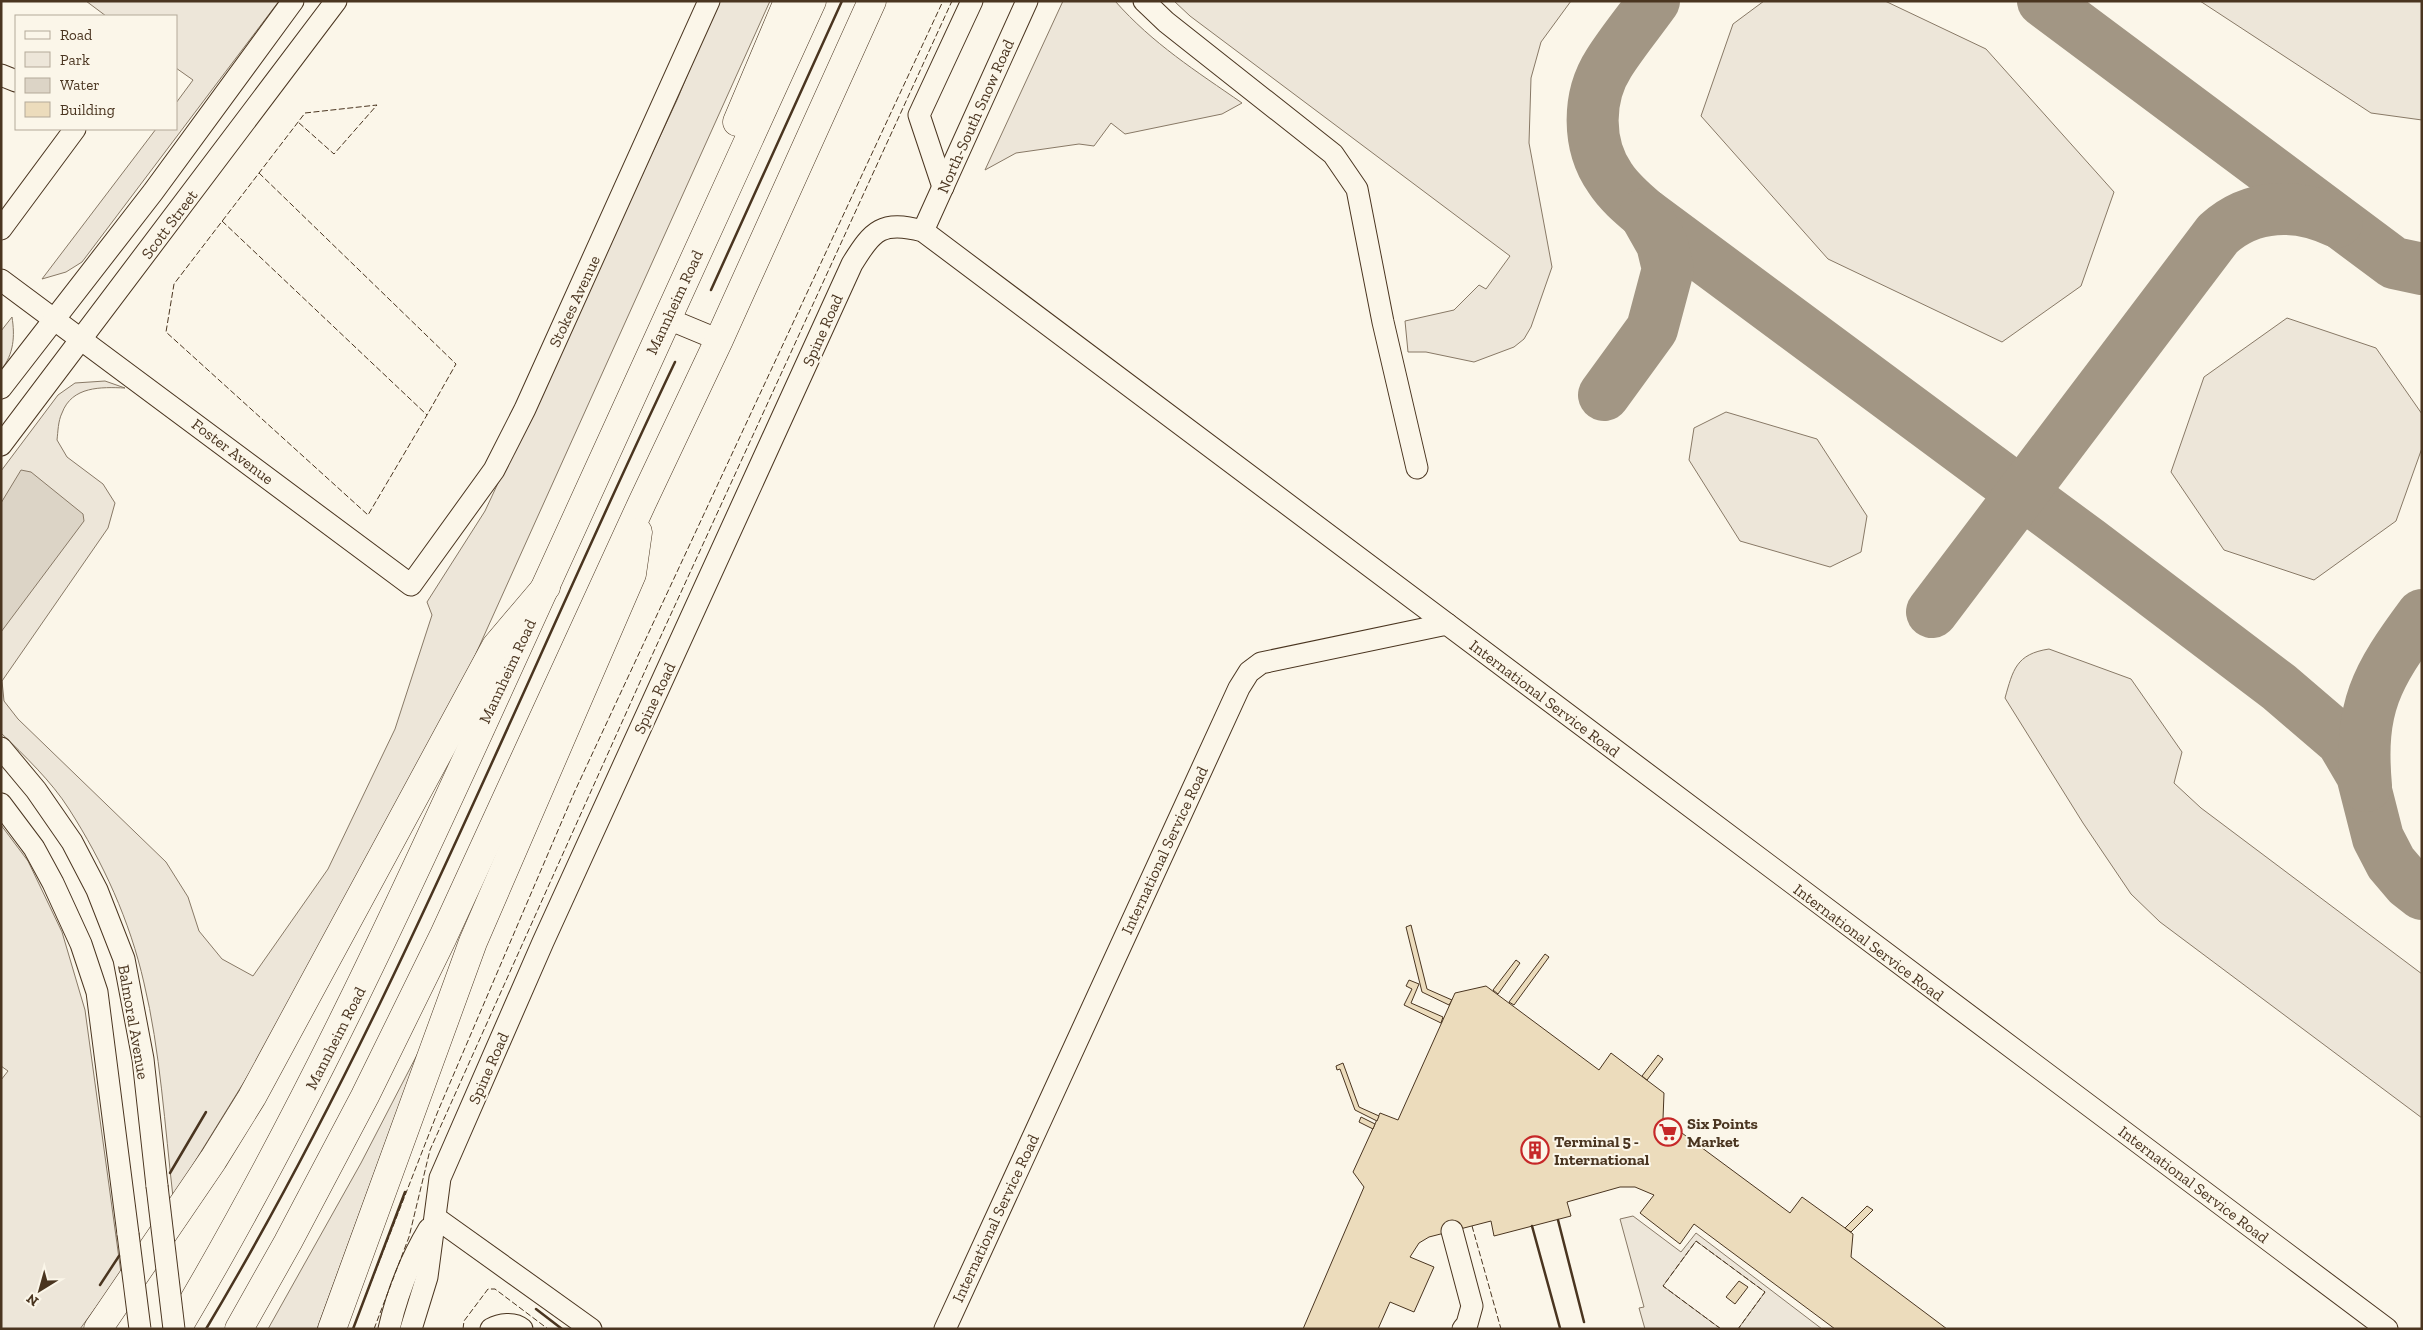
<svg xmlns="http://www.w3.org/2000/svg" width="2423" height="1330" font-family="'Zilla Slab',serif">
<rect width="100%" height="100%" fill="#fbf6e9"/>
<g fill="#ede6d9" stroke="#887966">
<polygon points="86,1 279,1 82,262 66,272 42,279 156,129 176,129 176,103 193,80 176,68 176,16 106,16"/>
<path d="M718 1H770L469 669 265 1048 173 1197C165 1128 160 1049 144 983 130 921 103 862 69 809 52 782 24 755 1 733V471L58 395 75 383 105 381 125 388C101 387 72 386 62 413 58 421 58 432 57 440L67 457 103 484 115 503 108 528 2 681 4 701 18 719 166 862 188 897 199 931 222 959 253 976 328 869 395 729 432 615 427 602 485 511 677 100Z"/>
<path d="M1063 1H1115C1153 44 1196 71 1242 103L1222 114 1125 134 1111 123 1094 146 1079 144 1016 153 985 170Z"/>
<polygon points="1174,1 1571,1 1541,42 1531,78 1529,143 1552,267 1531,327 1524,339 1514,347 1474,362 1426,352 1408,352 1405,321 1454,310 1479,285 1486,289 1510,256 1190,16"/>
<polygon points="1764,1 1885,1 1986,49 2114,192 2081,286 2002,342 1828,259 1701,116 1733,24"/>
<polygon points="2200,1 2422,1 2422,120 2371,113"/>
<path d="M12 317C15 336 14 354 1 370V331Z"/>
<polygon points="2287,318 2376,348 2422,414 2422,448 2396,521 2314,580 2224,550 2171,472 2204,377"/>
<polygon points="1726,412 1817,439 1867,516 1861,552 1830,567 1740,541 1689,460 1694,428"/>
<path d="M2049 649 2131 679 2182 752 2174 783 2201 808 2422 974V1118L2160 922 2131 894 2083 823 2005 698C2013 670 2016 654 2049 649Z"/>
<polygon points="1,825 28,861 62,932 85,1010 121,1273 80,1329 1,1329 1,1080 8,1071 1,1066"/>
<polygon points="419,1051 317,1329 268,1329 361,1163"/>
<polygon points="1633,1216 1681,1252 1696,1233 1822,1329 1738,1329 1765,1292 1696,1241 1663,1286 1721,1329 1645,1329 1639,1308 1644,1307 1620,1219"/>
</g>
<polygon fill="#dcd4c6" stroke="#887966" points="21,470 31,472 83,514 84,521 1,632 1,503"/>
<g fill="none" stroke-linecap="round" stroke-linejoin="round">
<g stroke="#a29684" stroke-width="52">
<path d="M1654 1C1639 22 1623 41 1609 63 1587 97 1587 145 1610 178 1619 192 1632 203 1645 214L2089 543 2279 687 2342 741 2362 775 2378 838 2391 863 2408 883 2422 894"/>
<polyline points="2043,1 2394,263 2422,269"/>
<polyline points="1604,395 1652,329 1668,269 1662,244 1645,214"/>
<path d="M1932 612 2218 234C2252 203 2298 203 2337 222"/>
<path d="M2366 786C2359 707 2376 677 2422 615"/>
</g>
</g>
<g fill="#ecdcbc" stroke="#4a3520">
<polygon points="1411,925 1427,989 1452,1000 1449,1005 1422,992 1406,927"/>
<polygon points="1545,954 1549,957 1514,1005 1509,1002"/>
<polygon points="1516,960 1520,963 1498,994 1493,990"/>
<polygon points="1409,980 1419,984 1411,1003 1443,1017 1441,1023 1404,1005 1412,989 1406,986"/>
<polygon points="1486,986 1599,1070 1611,1053 1644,1078 1664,1093 1663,1119 1790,1213 1802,1197 1845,1228 1853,1234 1851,1257 1947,1329 1835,1329 1694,1224 1680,1244 1640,1213 1654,1195 1635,1187 1620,1187 1567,1202 1571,1216 1494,1236 1491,1221 1429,1237 1419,1243 1410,1257 1434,1267 1414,1312 1390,1302 1378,1329 1303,1329 1364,1187 1353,1172 1380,1113 1398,1120 1455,993"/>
<polygon points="1658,1055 1663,1059 1647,1080 1642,1076"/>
<polygon points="1343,1063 1359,1107 1379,1116 1377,1121 1355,1110 1340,1069 1337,1070 1336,1066"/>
<polygon points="1361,1117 1375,1124 1373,1129 1359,1122"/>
<polygon points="1867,1206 1873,1210 1851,1232 1845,1228"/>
<polygon points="1739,1281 1748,1287 1735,1304 1726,1297"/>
</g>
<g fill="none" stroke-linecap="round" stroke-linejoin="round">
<g stroke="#4a3520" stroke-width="23">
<g id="minor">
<polyline points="1144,1 1166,22 1333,154 1357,189 1383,322 1417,468"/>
<polyline points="1,75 16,81"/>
<polyline points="943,187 919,115 972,1"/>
<polyline points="1,229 75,129"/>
<polyline points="923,231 1027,1"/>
<polyline points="1,280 411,585 494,470 525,409 709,1"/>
<polyline points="666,318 719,340"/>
<polyline points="1,388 153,192 293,1"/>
<polyline points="1,445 336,1"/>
<polyline points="1,748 36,790 72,842 97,890 124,959 143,1059 157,1186"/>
<polyline points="1,804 34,848 53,883 81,944 97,992 128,1234"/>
<polyline points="436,1218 591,1329"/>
<polyline points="1452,1231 1472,1306 1467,1324 1463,1329"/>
<path d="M389 1329C397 1294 411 1259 429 1229"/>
<path d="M411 1329 427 1277 440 1178 543 942 852 264C873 230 882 220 923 231L1447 624"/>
<path d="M491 1329C500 1324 514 1322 522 1329"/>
<polyline points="945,1329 1239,688 1249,672 1261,663 1447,624 2387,1329"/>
</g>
</g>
<g stroke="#4a3520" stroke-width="29">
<g id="major">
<polyline points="737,122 788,1"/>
<path d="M177 1329C302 1119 404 897 505 675 608 450 709 226 812 1"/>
<polyline points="239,1329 288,1242 365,1096 443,937 642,503 719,340 872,1"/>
<polyline points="332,1329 473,942 632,574 638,532"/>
</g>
</g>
<g stroke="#4a3520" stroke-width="29">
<polyline id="highway" points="98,1329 213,1160 252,1097 496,646 546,587"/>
</g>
<use href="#minor" stroke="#fbf6e9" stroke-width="21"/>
<use href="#major" stroke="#fbf6e9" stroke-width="28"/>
<use href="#highway" stroke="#fbf6e9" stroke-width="28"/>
<g stroke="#4a3520" stroke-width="23" stroke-linecap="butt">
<g id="minor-bridge">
<polyline points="157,1186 174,1329"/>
<polyline points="128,1234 140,1329"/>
</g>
</g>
<use href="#minor-bridge" stroke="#fbf6e9" stroke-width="21"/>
<g stroke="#4a3520" stroke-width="1" stroke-dasharray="6 2.5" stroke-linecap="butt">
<polyline points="259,173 456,364 427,415"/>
<polyline points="222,221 427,415 368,515 166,332 174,284 305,113 377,105 334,154 298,122"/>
<polyline points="1472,1226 1501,1329"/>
<polyline points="365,1298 438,1111 574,793 943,1"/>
<polyline points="374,1329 409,1237 430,1150 649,662 952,1"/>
<polyline points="463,1329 464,1321 488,1289 495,1289 548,1329"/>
<polyline points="1721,1329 1663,1286 1696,1241 1765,1292 1738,1329"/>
</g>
<g stroke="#4a3520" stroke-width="2.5">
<polyline points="711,290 842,1"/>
<polyline points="170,1173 206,1112"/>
<polyline points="1558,1220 1584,1322"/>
<polyline points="1532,1226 1560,1328"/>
<polyline points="100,1285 119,1256"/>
<polyline points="536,1309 562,1329"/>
<path d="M206 1329C390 1021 521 685 675 362"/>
<polyline points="353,1329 405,1192"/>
</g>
</g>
<defs>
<g id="supermarket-ring" transform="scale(1.4375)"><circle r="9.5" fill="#fbf6e9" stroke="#c62828" stroke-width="1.5"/><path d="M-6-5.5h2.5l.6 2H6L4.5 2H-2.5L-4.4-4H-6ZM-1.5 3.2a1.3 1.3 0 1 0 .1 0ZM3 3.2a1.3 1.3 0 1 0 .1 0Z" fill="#c62828"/></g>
<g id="building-ring" transform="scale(1.4375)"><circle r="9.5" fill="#fbf6e9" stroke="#c62828" stroke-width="1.5"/><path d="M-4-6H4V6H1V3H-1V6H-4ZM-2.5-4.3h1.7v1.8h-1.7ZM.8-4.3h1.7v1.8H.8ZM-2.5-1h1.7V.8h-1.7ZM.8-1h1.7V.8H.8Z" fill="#c62828"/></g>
</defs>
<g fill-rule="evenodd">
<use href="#supermarket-ring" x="1668" y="1132"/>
<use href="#building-ring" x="1535" y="1150"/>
</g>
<g text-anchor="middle" stroke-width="4" stroke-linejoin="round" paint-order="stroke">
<g font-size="16" fill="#4a3520" stroke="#fbf6e9">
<text transform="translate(975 116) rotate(-66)" y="6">North-South Snow Road</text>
<text transform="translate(169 224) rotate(-53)" y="6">Scott Street</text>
<text transform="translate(574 301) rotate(-65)" y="6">Stokes Avenue</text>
<text transform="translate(674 302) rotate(-65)" y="6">Mannheim Road</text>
<text transform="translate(822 330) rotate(-66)" y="6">Spine Road</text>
<text transform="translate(233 451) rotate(37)" y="6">Foster Avenue</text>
<text transform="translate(507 671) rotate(-65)" y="6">Mannheim Road</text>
<text transform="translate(654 698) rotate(-65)" y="6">Spine Road</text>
<text transform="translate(1545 698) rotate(37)" y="6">International Service Road</text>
<text transform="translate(1164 850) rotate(-65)" y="6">International Service Road</text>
<text transform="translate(1869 942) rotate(37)" y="6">International Service Road</text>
<text transform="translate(134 1022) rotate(80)" y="6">Balmoral Avenue</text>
<text transform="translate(335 1038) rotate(-63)" y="6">Mannheim Road</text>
<text transform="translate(488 1068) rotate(-66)" y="6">Spine Road</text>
<text transform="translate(2194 1184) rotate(37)" y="6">International Service Road</text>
<text transform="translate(995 1218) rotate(-65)" y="6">International Service Road</text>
</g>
<g font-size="16" font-weight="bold" fill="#4a3520" stroke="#fbf6e9" text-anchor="start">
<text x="1687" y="1129">Six Points<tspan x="1687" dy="18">Market</tspan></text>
<text x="1554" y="1147">Terminal 5 -<tspan x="1554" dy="18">International</tspan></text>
</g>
</g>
<rect width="2423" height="1330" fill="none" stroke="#4a3520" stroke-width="5"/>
<rect x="15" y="15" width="162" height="115" fill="#fbf6e9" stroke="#b4a999"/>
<rect x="25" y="31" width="25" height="8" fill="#fbf6e9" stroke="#b4a999"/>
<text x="60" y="40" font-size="15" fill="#4a3520">Road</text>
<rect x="25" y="52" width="25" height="15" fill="#ede6d9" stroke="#b4a999"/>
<text x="60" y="65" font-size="15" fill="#4a3520">Park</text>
<rect x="25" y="78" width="25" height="15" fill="#dcd4c6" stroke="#b4a999"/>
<text x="60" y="90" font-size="15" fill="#4a3520">Water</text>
<rect x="25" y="102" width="25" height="15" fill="#ecdcbc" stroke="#b4a999"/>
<text x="60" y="115" font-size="15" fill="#4a3520">Building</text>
<g transform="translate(40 1290) rotate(217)" stroke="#fbf6e9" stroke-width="4" paint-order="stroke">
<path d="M0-4L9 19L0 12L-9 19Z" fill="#4a3520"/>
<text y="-8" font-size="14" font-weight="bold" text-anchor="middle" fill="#4a3520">N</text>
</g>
</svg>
